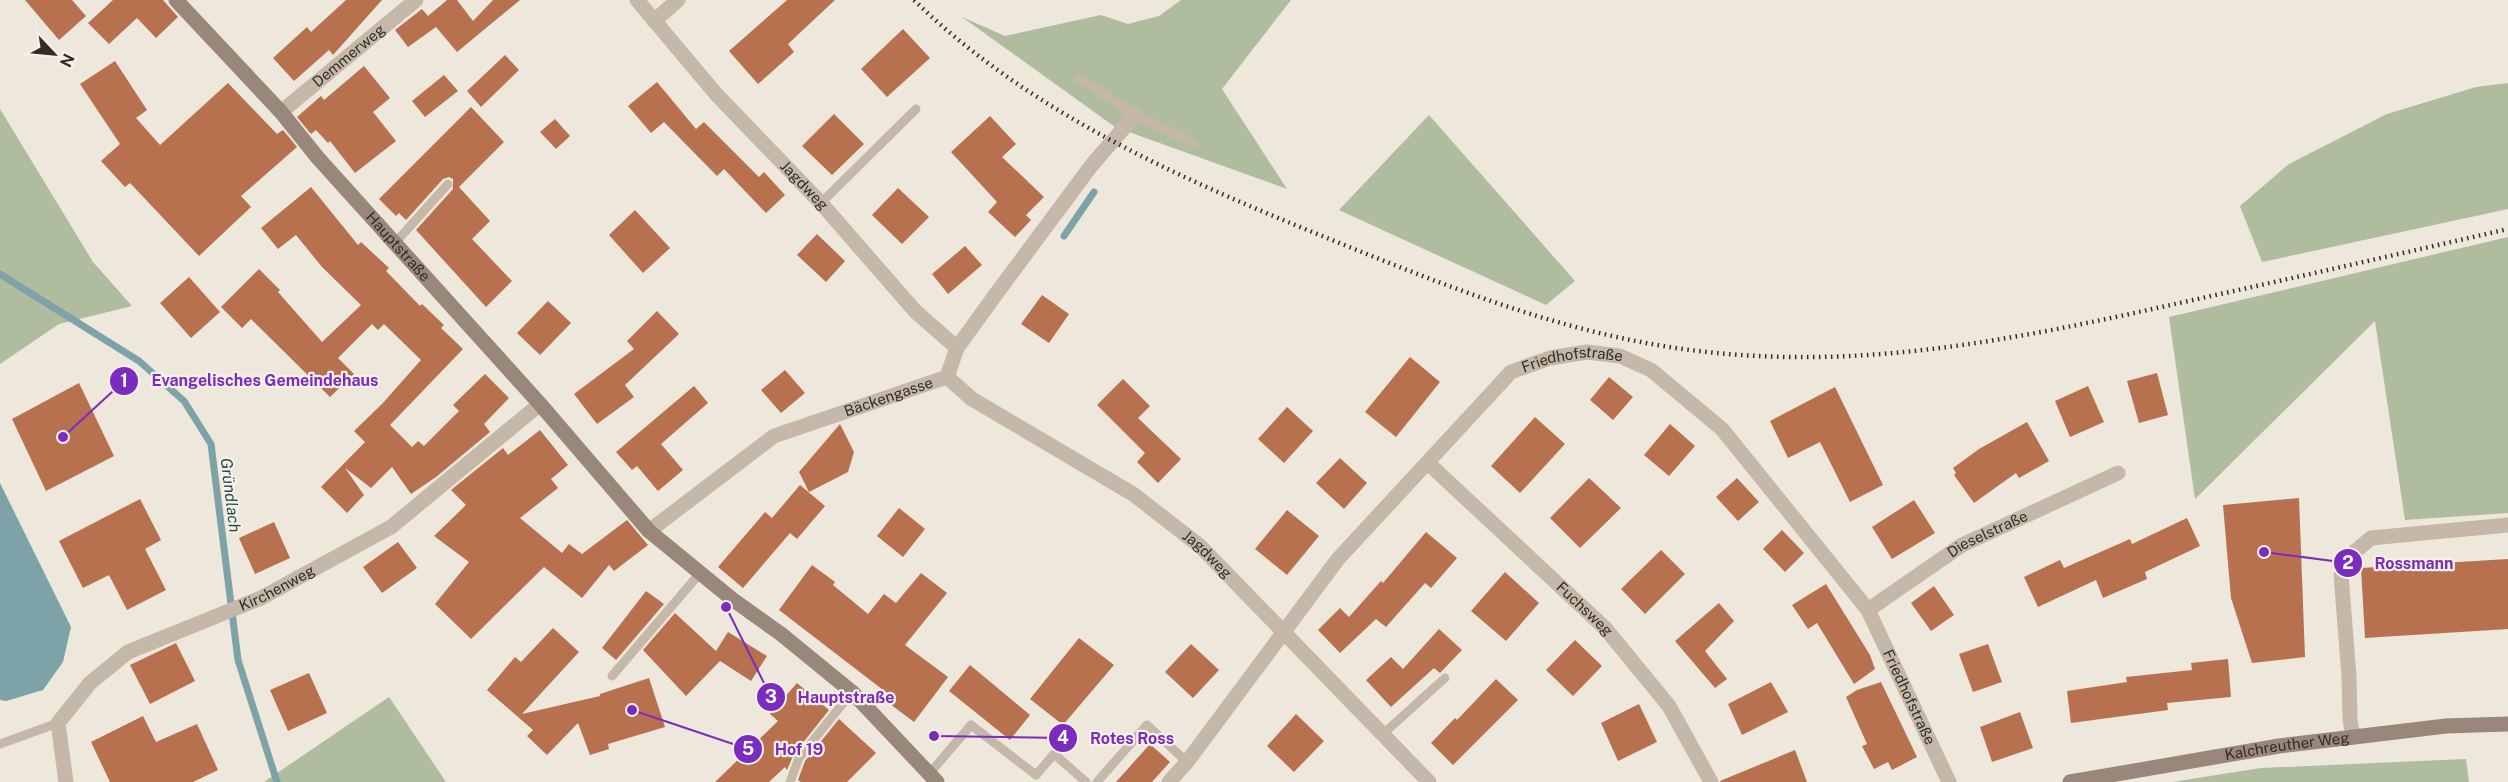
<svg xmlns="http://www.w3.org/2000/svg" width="2508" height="782" font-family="'Public Sans',sans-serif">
<rect width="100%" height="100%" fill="#eee7db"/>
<g fill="#afbc9d">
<polygon points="1181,0 1291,0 1222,89 1287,189 1115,127 962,17 1005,36 1101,15 1128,24 1159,16"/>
<polygon points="2508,83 2508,209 2262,262 2240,206 2289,164 2387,114 2476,87"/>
<polygon points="0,109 93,262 132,306 59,324 0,364"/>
<polygon points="1429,115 1575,281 1546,305 1339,210"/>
<polygon points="2508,237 2508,513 2405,520 2375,321 2195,499 2169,317"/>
<polygon points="389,697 446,782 264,782"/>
<polygon points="2466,759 2469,782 2172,782 2261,768"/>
</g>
<polygon fill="#7da3a8" points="0,483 71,627 63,662 43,690 6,701 0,700"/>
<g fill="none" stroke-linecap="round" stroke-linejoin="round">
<g stroke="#7da3a8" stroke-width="7">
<polyline points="1064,236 1094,192"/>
<polyline points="0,274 139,361 184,401 211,444 238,660 277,782"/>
</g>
</g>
<g fill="#b8714f">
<polygon points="25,0 72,0 86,16 59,40"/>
<polygon points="113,0 163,0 178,17 156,38 137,18 109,44 88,23"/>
<polygon points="346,0 382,0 333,55 329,50 294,81 273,58 307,27 311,32"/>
<polygon points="447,0 457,0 473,21 493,0 520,0 457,52 436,27 408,47 395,30 422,9 428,16"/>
<polygon points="787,0 835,0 788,44 794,52 758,84 729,51"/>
<polygon points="903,29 930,58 887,97 861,69"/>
<polygon points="505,55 519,70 481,107 467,91"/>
<polygon points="115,61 147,110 136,118 160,145 228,83 277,134 283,130 297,147 241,196 251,207 199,256 130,183 125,187 101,161 120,144 80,84"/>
<polygon points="364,66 390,98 373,112 396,141 355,173 330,141 328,143 316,130 311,134 297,117 321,96 324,100"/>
<polygon points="444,75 458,91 425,117 412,101"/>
<polygon points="657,82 696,129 704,122 759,177 764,172 785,195 766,213 724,169 717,176 664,122 651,133 628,106"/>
<polygon points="471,107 504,142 459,187 490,221 472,239 512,281 486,307 416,230 453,189 453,179 449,177 443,179 406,220 399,213 396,216 379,199"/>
<polygon points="834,114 864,144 832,175 802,146"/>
<polygon points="990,116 1016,144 1002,157 1044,197 1026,215 1031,220 1015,237 988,212 997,202 951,152"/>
<polygon points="555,119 570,136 556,149 540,132"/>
<polygon points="311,187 358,245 361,242 389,268 386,271 420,306 422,304 444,325 441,328 463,349 390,425 412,447 418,441 424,446 459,411 453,405 485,374 509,398 484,424 490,432 436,477 411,494 392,467 371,488 345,468 364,495 347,513 321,487 365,442 354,431 382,404 421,360 384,324 378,330 372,324 338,358 354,374 330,397 251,319 242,328 221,307 259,269 280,290 278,292 322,342 361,305 322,267 296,235 278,249 261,228"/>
<polygon points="898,188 929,217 902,244 872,215"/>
<polygon points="635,210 670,248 643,273 609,235"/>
<polygon points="817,234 845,261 826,282 797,255"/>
<polygon points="965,246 982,265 948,294 932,274"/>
<polygon points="189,277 220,312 191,338 160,303"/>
<polygon points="1042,295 1069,314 1049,343 1021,324"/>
<polygon points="548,301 571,323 540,355 517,333"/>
<polygon points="657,311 679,334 625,385 634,397 597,424 574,394 634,349 627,341"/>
<polygon points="1410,357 1440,382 1396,437 1365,412"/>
<polygon points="785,370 805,393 781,413 761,390"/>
<polygon points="2157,373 2168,415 2139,423 2127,381"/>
<polygon points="1609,377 1633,397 1613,420 1590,400"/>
<polygon points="1123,379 1150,406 1138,418 1181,459 1158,483 1137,462 1145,453 1097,405"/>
<polygon points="79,383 114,456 46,491 12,419"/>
<polygon points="694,386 708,403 661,444 683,470 658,491 637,466 632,470 616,452"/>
<polygon points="2088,386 2104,422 2070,437 2055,401"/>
<polygon points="1835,387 1883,485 1850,502 1820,442 1788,458 1770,421"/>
<polygon points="1287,407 1313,431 1284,463 1258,439"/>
<polygon points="1535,417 1565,444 1520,493 1491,466"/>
<polygon points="2027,422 2049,461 2019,478 2016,473 1974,503 1954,475 1956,473 1953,468 1979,449"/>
<polygon points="840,424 854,452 848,472 809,492 799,472"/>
<polygon points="1670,424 1695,446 1669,476 1644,455"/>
<polygon points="540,430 568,465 551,479 558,488 520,518 562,553 569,544 582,554 627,520 648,545 614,571 609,565 582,598 544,567 471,639 435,604 469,562 434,536 466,505 451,490 503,448 508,455"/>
<polygon points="1340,458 1367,483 1344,509 1316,483"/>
<polygon points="1589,478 1621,508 1580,548 1550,518"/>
<polygon points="1737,478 1759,502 1738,521 1716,497"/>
<polygon points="800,485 825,506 797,539 790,533 743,588 718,567 765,512 772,518"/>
<polygon points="2299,498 2305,657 2252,663 2231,598 2223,505"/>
<polygon points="140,499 161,540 145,549 166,590 127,610 109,575 83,588 59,541"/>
<polygon points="1914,500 1935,533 1892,559 1872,527"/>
<polygon points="899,508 925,529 903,557 877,536"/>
<polygon points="1287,510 1319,536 1287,575 1255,549"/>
<polygon points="2187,518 2200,546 2145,572 2147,579 2103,598 2096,580 2038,607 2024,577 2060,560 2064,568 2130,539 2132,544"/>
<polygon points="274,522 290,558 255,574 239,538"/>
<polygon points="1782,530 1804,553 1785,572 1763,549"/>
<polygon points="1426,532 1457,558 1431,588 1425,583 1386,627 1376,619 1340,653 1318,630 1340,608 1349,617 1381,581 1383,583"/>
<polygon points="398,542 417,568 382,593 363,567"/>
<polygon points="1661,550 1685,574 1645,614 1621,589"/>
<polygon points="2508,559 2508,629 2365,638 2361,568"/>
<polygon points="812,565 835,582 833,585 868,614 884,594 896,603 921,573 947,593 905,645 948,677 914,722 882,698 887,693 779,610"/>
<polygon points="1505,572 1539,603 1506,641 1471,611"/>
<polygon points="1826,584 1870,655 1875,669 1854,684 1817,623 1808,629 1792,605"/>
<polygon points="1934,586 1954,615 1931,631 1911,603"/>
<polygon points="646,591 664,604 616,660 602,648"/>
<polygon points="1719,603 1734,621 1705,651 1727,679 1715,688 1675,641"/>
<polygon points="675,613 716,651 728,632 767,656 751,681 720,661 686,696 643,650"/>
<polygon points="553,628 579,652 522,714 600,696 600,694 649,678 665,727 608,744 609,749 590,755 578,723 547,755 527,736 533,730 487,690 515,657 521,662"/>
<polygon points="1439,629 1462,650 1440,673 1434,668 1391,707 1366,680 1391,657 1403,669"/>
<polygon points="1079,638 1114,665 1063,725 1030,699"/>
<polygon points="1575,640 1602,666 1573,696 1546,670"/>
<polygon points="176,643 195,681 150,704 130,665"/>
<polygon points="1191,644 1219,670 1193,698 1165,672"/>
<polygon points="1988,644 2002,682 1973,692 1959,654"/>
<polygon points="2228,659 2231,697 2167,703 2168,710 2071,723 2067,691 2127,682 2126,677 2192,670 2191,663"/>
<polygon points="970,665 1030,715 1010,740 949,691"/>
<polygon points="309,673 327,713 288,731 270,690"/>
<polygon points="1496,679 1518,700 1453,765 1431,743 1455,718 1457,720"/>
<polygon points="1771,682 1788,712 1742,735 1728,704"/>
<polygon points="1881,682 1917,757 1892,770 1888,762 1874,769 1862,746 1867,744 1846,697 1857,690"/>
<polygon points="797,683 829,710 794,754 787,770 785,767 769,782 715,782 778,721 770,714"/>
<polygon points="1639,704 1657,742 1618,761 1601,723"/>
<polygon points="2020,712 2033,748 1992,762 1980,727"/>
<polygon points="1296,714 1324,741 1294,772 1267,746"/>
<polygon points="143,716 156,742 197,724 218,770 193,782 110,782 91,742"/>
<polygon points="839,719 876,753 847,782 801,782 798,780 805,761"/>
<polygon points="1150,744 1170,762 1152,782 1116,782"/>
<polygon points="1795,750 1807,782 1721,782 1720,781"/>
</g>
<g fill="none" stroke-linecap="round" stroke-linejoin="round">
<g stroke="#c5b8a8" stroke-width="9">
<polyline points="1079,78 1135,115 1194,143"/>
<polyline points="821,203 916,109"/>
<polyline points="395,243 448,184"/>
<polyline points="612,676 700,573"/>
<polyline points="1383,734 1445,678"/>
<polyline points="0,744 58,723"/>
<polyline points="929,774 971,725 1036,775 1054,754 1086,782"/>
<polyline points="790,782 799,758 852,692"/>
<polyline points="1097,782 1147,725 1187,762"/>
</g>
<g stroke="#c5b8a8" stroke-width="15">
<path id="s1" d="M637 0 716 94 821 203 915 311 957 348"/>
<polyline points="654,21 678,0"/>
<path id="s2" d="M281 112 416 0"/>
<path id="s3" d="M947 377 972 399 1133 494 1200 546 1429 782"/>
<path id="s4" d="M1428 463 1605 628 1669 706 1711 782"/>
<path id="s5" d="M649 531 774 436 947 377 957 348 996 294 1091 166 1135 115"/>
<path id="s6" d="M1868 610 1962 545 2118 473"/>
<polyline points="2353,737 2350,720 2349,676 2341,575 2352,554 2371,538 2508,525"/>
<path id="s7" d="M66 782 58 723 90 683 128 652 261 598 391 527 540 404"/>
<path id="s8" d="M1169 782 1187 762 1338 559 1511 372 1550 358 1587 352 1620 356 1651 370 1722 429 1868 610 1949 782"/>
</g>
<g stroke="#98877a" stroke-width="15">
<path id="s9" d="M176 0 281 112 318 158 540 404 649 531 732 599 781 634 852 692 937 782"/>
<path id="s10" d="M2070 782 2279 746 2446 726 2508 724"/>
</g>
<path stroke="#332c28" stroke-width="4.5" stroke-dasharray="1.5 4.5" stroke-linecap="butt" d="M914 0C1021 105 1163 171 1300 227 1419 275 1536 325 1663 346 1846 376 2014 340 2193 300 2298 277 2403 253 2508 229"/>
</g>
<g text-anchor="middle" stroke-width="4.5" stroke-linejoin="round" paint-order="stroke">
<g font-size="15" fill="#332c28" stroke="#f7f1e7">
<text dy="5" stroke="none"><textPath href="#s2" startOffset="88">Demmerweg</textPath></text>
<text dy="5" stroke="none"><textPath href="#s1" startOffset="250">Jagdweg</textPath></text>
<text dy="5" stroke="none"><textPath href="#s9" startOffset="332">Hauptstraße</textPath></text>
<text dy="5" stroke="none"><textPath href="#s8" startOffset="598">Friedhofstraße</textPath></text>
<text dy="5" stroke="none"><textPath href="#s5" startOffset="278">Bäckengasse</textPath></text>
<text dy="5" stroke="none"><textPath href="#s6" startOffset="142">Dieselstraße</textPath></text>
<text dy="5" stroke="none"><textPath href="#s3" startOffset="316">Jagdweg</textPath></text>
<text dy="5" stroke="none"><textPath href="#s7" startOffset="322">Kirchenweg</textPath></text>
<text dy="5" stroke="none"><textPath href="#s4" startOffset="214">Fuchsweg</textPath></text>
<text dy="5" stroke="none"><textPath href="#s8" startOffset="1102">Friedhofstraße</textPath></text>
<text dy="5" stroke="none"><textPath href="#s10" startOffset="220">Kalchreuther Weg</textPath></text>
</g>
<g font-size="16" font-style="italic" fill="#224950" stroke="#f7f1e7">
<text transform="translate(231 495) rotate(83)" y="6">Gründlach</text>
</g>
</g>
<path fill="none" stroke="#7b2cbf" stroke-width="2" d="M63 437L124 381M2264 552L2348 563M726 607L771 697M934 736L1063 738M632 710L748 749"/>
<g fill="#7b2cbf" stroke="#f7f1e7" stroke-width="2">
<circle cx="63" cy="437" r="6"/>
<circle cx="2264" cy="552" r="6"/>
<circle cx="726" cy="607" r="6"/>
<circle cx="934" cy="736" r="6"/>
<circle cx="632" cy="710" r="6"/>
<circle cx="124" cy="381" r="15"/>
<circle cx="2348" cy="563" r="15"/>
<circle cx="771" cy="697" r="15"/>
<circle cx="1063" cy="738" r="15"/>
<circle cx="748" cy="749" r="15"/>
</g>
<g font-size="18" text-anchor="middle" font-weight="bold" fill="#fff">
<text x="124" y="387">1</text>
<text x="2348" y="569">2</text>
<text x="771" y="703">3</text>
<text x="1063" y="744">4</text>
<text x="748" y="755">5</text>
</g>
<g font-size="16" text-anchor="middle" font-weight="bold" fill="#7b2cbf" stroke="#f7f1e7" stroke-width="4.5" stroke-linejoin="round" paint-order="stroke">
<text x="265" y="386">Evangelisches Gemeindehaus</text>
<text x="2414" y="569">Rossmann</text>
<text x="846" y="703">Hauptstraße</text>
<text x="1132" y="744">Rotes Ross</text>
<text x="799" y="755">Hof 19</text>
</g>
<g transform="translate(54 54) rotate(116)" stroke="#f7f1e7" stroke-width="4.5" paint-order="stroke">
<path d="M0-4.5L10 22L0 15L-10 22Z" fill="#332c28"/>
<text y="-9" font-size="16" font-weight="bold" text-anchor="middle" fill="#332c28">N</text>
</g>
</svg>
